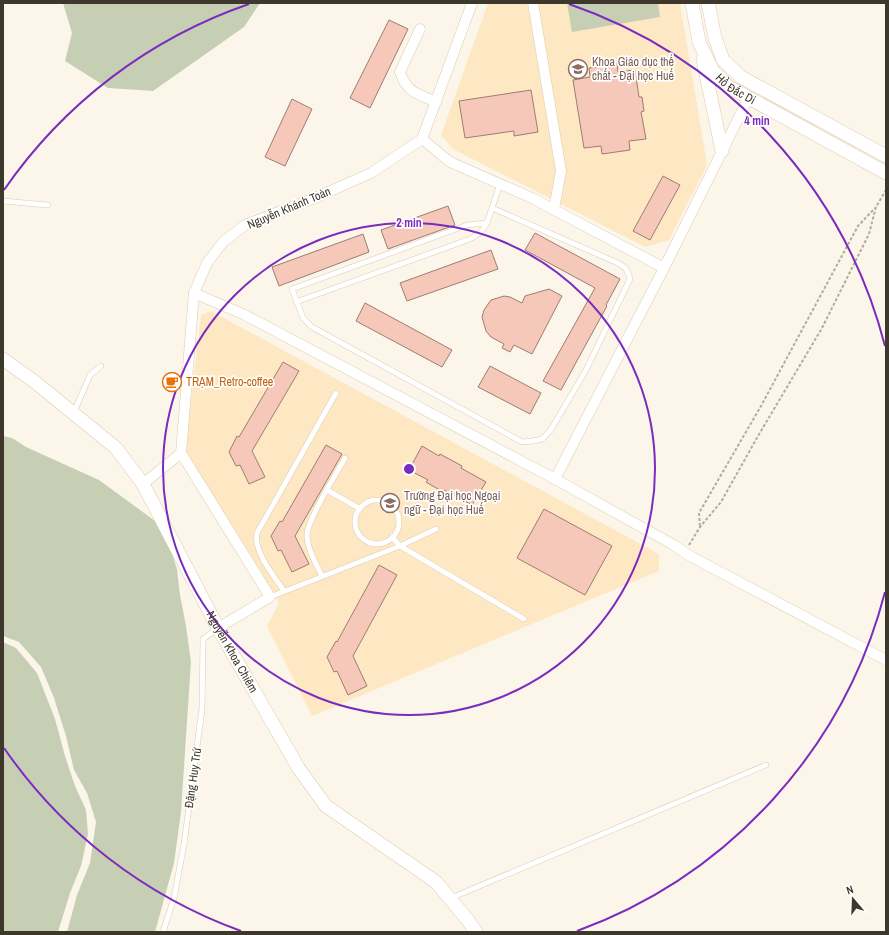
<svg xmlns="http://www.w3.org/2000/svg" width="889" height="935" font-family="'Archivo Narrow',sans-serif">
<rect width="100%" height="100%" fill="#fcf6ea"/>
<g fill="#fde8c3">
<polygon points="488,3 680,3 707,165 669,240 645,247 453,149 441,135"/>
<polygon points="211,311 659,554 659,571 312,716 267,626 279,603 185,451 201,315"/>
</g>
<g fill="#c6cfb4">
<polygon points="63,3 260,3 244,27 153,91 108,88 65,61 72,33"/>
<polygon points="567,3 658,3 660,17 572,32"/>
<polygon points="3,436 12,438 26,447 99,480 155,521 167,539 177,569 180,595 186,626 191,662 181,812 174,863 155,932 67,932 77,895 90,863 96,822 87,793 74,770 66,736 54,698 41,667 19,642 3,636"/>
<polygon points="3,642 16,648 37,673 55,719 65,756 75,786 86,810 88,834 81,866 70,893 58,932 3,932"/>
</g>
<g fill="#f5c8b9" stroke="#9d7d72">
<polygon points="389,20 408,29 370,108 350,98"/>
<polygon points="617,64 618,72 635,70 639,97 642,97 644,111 641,112 646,139 629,141 630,150 602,154 601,146 584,148 573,80 590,77 589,68"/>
<polygon points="531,90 538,132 514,136 514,131 465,138 459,101"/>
<polygon points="292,99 312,109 285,166 265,157"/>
<polygon points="663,176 680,185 650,240 633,231"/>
<polygon points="448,206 455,225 388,249 381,230"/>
<polygon points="535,233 620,279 606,305 607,306 561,390 543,381 595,288 525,250"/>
<polygon points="363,234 369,252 279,286 272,267"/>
<polygon points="491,250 498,269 407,301 400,283"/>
<polygon points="549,289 562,296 532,354 514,345 510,352 502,348 504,344 491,337 486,331 482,317 484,310 491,300 504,296 510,297 522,303 525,296"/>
<polygon points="365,303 452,350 442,367 356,321"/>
<polygon points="283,362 299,371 252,451 265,477 249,484 240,465 236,466 229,452 237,436 239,437"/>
<polygon points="490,366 541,393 530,414 478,387"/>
<polygon points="326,445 342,454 295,536 309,564 292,572 281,550 278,551 271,536 280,521 282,522"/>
<polygon points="422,446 439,456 440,454 462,466 461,468 486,482 472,505 444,490 443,492 426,482 428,480 409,470"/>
<polygon points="544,509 612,546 585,595 517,558"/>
<polygon points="379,565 397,575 353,656 367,686 348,695 337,671 334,672 327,657 336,641 337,642"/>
</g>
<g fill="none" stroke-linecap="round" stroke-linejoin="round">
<g stroke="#ddccaf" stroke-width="6">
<g id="service">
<polyline points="3,201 48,205"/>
<path d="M487 223 467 225 292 289 303 318 312 327 522 442 533 441 542 439 550 431 585 372 630 279C628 271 626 267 618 263L492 208"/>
<polyline points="296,302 470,239 481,232 487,223 500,184"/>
<polyline points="74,412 90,375 101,366"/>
<polyline points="327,490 360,509"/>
<circle cx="377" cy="522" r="22"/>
<polyline points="392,537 400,546 524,619"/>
<path d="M322 576C316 564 308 550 307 536 306 521 337 473 345 458"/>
<path d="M284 591C274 576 253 551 257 533L336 393"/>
<polyline points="270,597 400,546 436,529"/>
<polyline points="451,898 766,765"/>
<polyline points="163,932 174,898 184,844 202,709 203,639 217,629"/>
</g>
</g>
<g stroke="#ddccaf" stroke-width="11">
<g id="minor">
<polyline points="533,3 561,171 554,209"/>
<path d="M420 29 400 72C407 93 417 93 436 102"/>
<polyline points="422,139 450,162 532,198 664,268"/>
<polyline points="194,293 245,315 555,479 672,544 690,556 886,660"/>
<polyline points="181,453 270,597 218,628"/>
<polyline points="555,479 664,268 749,97"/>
<polyline points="143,484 181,453 194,293 207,263 223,242 245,225 317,197 371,173 422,139 472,3"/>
</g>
</g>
<g stroke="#ddccaf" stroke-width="14">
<g id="tertiary">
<path id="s1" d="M692 3 699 42 713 71 729 87 886 173"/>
<polyline points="708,3 715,38 723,60 741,77 886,156"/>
<polyline points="703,60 722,151"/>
<path id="s2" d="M3 359 35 382 116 448 143 484 218 628 299 769 326 806 436 882 467 919 476 932"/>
</g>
</g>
<g stroke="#b2aca0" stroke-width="2" stroke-dasharray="3 2" stroke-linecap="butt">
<polyline points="700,526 699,513 761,406 858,226 875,208"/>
<polyline points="689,545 700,527 721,502 758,436 822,328 869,234 876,207 886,190"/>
</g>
<use href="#service" stroke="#fff" stroke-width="5"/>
<use href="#minor" stroke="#fff" stroke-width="10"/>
<use href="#tertiary" stroke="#fff" stroke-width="13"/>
</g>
<g fill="none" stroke="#7b2cbf" stroke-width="2">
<circle cx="409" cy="469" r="246"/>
<path d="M885 592A492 492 0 0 1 577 931M241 931A492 492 0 0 1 4 748M4 190A492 492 0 0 1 249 4M569 4A492 492 0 0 1 885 346"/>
</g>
<defs>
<g id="university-ring" transform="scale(1)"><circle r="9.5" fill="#fff" stroke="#8d6e63" stroke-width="1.5"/><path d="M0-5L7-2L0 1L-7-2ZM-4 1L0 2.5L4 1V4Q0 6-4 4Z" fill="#8d6e63"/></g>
<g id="cafe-ring" transform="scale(1)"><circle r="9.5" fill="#fff" stroke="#e8710a" stroke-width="1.5"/><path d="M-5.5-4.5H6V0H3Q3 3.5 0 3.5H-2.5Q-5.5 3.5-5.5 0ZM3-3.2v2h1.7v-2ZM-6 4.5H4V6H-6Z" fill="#e8710a"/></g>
</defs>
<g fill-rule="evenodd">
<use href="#university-ring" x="578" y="69"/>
<use href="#cafe-ring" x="172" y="382"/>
<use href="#university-ring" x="390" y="503"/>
</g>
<g text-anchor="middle" stroke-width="3.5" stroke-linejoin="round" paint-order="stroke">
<g font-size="12" fill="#785e54" stroke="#fff" text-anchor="start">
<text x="592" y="66">Khoa Giáo dục thể<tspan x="592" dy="14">chất - Đại học Huế</tspan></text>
<text x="404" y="500">Trường Đại học Ngoại<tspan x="404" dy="14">ngữ - Đại học Huế</tspan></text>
</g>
<g font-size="12" fill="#3e372b" stroke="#fff">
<text dy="4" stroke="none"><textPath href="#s1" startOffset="101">Hồ Đắc Di</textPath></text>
<text transform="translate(289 208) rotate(-23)" y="4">Nguyễn Khánh Toàn</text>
<text dy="4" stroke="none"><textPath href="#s2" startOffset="379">Nguyễn Khoa Chiêm</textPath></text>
<text transform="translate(193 778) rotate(-82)" y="4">Đặng Huy Trứ</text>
</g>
<g font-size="12" fill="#c56008" stroke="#fff" text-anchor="start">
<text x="186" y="386">TRẠM_Retro-coffee</text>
</g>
</g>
<circle cx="409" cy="469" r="6" fill="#7b2cbf" stroke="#fff" stroke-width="2"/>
<g font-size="12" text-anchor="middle" font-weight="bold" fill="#7b2cbf" stroke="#fff" stroke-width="3.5" stroke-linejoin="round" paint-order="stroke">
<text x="757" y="125">4 min</text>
<text x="409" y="227">2 min</text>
</g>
<rect width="889" height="935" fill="none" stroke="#3e372b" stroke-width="8"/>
<g transform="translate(853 899) rotate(341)" stroke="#ffffff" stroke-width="3" paint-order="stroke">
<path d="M0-3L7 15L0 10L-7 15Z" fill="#3e372b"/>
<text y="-6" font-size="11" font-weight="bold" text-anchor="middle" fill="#3e372b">N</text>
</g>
</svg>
